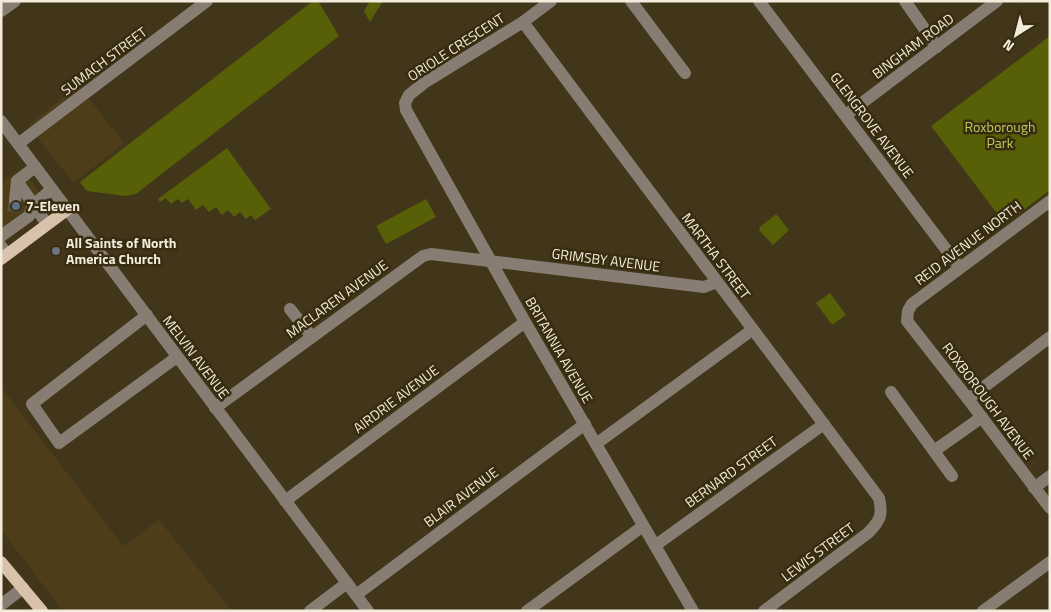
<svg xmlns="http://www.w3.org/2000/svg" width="1051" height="612" font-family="'Titillium Web',sans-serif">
<rect width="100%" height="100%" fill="#42361a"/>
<g fill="#4d3d19">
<polygon points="78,85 124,143 74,183 28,126"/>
<polygon points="22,167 48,206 1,241 1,183"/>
<polygon points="1,387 123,546 159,520 232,611 63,611 1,530"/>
</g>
<g fill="#575f07">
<polygon points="313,1 318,1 339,36 136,194 125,196 87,191 80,182"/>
<polygon points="370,1 383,1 370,22 364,11"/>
<polygon points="1050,36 1050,190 1005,224 931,126"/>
<polygon points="227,148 271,209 255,220 251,215 246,219 240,212 234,217 228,210 222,215 216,207 209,212 203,205 196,210 188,199 182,203 178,199 171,204 166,198 160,202 158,199"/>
<polygon points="426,199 436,217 386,244 376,226"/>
<polygon points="775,215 777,215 789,230 773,245 759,230 760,227"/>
<polygon points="830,293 846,315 832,325 816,303"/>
</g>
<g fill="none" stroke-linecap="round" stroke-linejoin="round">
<polyline stroke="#5d5137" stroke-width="12" stroke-dasharray="12 6" stroke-linecap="butt" points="13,212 15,200"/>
<g stroke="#887d73" stroke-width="12">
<polyline points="551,1 523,22 424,83 409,95 405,103 406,110 525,322 693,611"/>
<polyline points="631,1 685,73"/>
<polyline points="759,1 960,268"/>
<polyline points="905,1 937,47"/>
<polyline points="1,11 15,1"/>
<path d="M523 22 879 498C883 515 880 521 868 533L764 611"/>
<polyline points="846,115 997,1"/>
<polyline points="1,121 368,611"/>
<polyline points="18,144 207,1"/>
<polyline points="35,167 17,181 47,224"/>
<polyline points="15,200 17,181"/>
<polyline points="1050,201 912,304 908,311 907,321 968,399 1050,508"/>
<polyline points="1,236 29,216 33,205 52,189"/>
<polyline points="1,246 7,254"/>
<polyline points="290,309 312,337"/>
<polyline points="147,315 32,404 59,443 177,357"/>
<polyline points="891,392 952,476"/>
<polyline points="968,399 1050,337"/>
<polyline points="215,408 423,256 431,254 704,287 717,282"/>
<polyline points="596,444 752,330"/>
<polyline points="934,451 982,417"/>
<polyline points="1034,488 1050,476"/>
<polyline points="285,501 525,322"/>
<polyline points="656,545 824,424"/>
<polyline points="356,595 585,424"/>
<polyline points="1,605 23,588"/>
<polyline points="310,611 347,583"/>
<polyline points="527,611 643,526"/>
<polyline points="983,611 1050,562"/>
</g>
<g stroke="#d9c2ac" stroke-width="12">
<polyline points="1,259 68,209"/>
<polyline points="1,562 42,611"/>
</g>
</g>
<circle fill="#5c6f8a" stroke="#382c10" stroke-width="2" cx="16" cy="206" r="5"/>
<circle fill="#6b7280" stroke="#382c10" stroke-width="2" cx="56" cy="251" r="5"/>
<g text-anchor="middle" stroke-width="5" stroke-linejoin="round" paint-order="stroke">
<g font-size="14" fill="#f3ecdc" stroke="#382c10">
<text transform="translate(913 46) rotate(-37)" y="5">BINGHAM ROAD</text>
<text transform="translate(456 47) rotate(-33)" y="5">ORIOLE CRESCENT</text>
<text transform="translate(104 61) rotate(-37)" y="5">SUMACH STREET</text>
<text transform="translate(872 125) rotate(53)" y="5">GLENGROVE AVENUE</text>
<text transform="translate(968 243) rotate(-37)" y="5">REID AVENUE NORTH</text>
<text transform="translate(716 256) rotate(53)" y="5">MARTHA STREET</text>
<text transform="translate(606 260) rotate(7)" y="5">GRIMSBY AVENUE</text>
<text transform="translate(337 299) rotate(-36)" y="5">MACLAREN AVENUE</text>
<text transform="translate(559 350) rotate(60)" y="5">BRITANNIA AVENUE</text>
<text transform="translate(196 357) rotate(53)" y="5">MELVIN AVENUE</text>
<text transform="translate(396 399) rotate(-37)" y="5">AIRDRIE AVENUE</text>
<text transform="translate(988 401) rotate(53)" y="5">ROXBOROUGH AVENUE</text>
<text transform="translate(731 472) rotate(-36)" y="5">BERNARD STREET</text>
<text transform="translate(461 497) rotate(-37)" y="5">BLAIR AVENUE</text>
<text transform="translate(818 552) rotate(-37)" y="5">LEWIS STREET</text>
</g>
<g font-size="14" fill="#becb5d" stroke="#382c10">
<text x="1000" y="132">Roxborough<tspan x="1000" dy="16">Park</tspan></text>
</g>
<g font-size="14" font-weight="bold" fill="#f3ecdc" stroke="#382c10" text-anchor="start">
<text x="26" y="211">7-Eleven</text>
<text x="66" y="248">All Saints of North<tspan x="66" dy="16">America Church</tspan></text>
</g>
</g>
<rect width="1051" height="612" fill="none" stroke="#f3ecdc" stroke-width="5"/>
<g transform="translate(1016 35) rotate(216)" stroke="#382c10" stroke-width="4" paint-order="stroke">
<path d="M0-4L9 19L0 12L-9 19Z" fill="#f3ecdc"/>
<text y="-8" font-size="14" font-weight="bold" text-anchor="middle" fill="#f3ecdc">N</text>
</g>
</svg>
